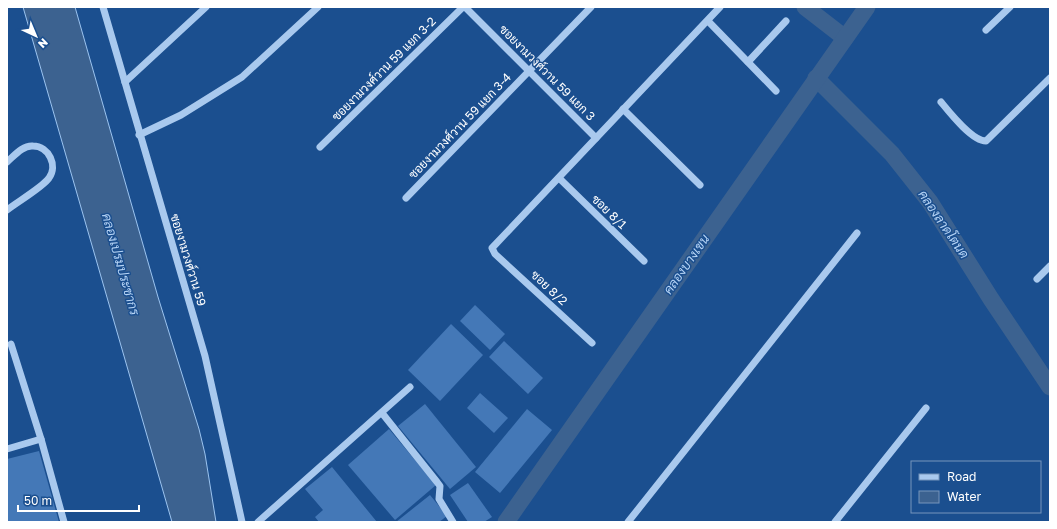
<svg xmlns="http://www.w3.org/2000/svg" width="1057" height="529" font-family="'Golos Text',Sarabun,sans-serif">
<rect width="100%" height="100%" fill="#1b4f8f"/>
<polygon fill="#3c6290" stroke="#9cc4f0" points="23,7 75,7 158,297 199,429 205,454 216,522 172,522"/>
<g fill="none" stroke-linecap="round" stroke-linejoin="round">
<g stroke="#3c6290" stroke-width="17">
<polyline points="805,7 845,38"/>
<polyline points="816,78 892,154 930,202 991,299 1050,387"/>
<polyline points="506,522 867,7"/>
</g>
</g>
<g fill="#4478b7">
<polygon points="475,305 505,334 490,350 460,321"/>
<polygon points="451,324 483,355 440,401 408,370"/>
<polygon points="504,341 543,378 528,394 489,357"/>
<polygon points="480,393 508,418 494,433 467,408"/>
<polygon points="425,404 476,467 450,489 398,426"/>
<polygon points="527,409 552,430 500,493 475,472"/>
<polygon points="389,429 436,485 395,520 348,465"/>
<polygon points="39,451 59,522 7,522 7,459"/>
<polygon points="332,467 377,522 319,522 315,517 323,510 305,489"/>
<polygon points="468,483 492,517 484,522 468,522 450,495"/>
<polygon points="430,495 447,516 439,522 396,522"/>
</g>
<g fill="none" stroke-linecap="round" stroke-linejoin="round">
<g stroke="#a9c9ee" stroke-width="7">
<polyline points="103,7 205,356 242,522"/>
<polyline points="465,7 596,138"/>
<polyline points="708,21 776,91"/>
<polyline points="986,30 1010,7"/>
<polyline points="748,62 786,21"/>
<polyline points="125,82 206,7"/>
<path d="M941 102C950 113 972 141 986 141L1050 78"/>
<polyline points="623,109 700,185"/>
<polyline points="139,135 181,115 242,77 318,7"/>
<polyline points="320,147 463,7"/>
<path d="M7 162C14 156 23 145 33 146 49 146 58 166 49 178 43 187 17 202 7 210"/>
<polyline points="559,178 644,261"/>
<polyline points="406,198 591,7"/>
<polyline points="1037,279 1050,266"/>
<polyline points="592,343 495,254 492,248 720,7"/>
<polyline points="11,344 41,439 64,522"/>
<polyline points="382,413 437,482 440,486 439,499 453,522"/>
<polyline points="7,449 41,439"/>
<polyline points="258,522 410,387"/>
<polyline points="628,522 857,233"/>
<polyline points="835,522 926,408"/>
</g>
</g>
<g text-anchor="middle" stroke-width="3" stroke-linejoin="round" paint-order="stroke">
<g font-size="12" fill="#fff" stroke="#1b4f8f">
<text transform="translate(384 69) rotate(-45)" y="4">ซอยงามวงศ์วาน 59 แยก 3-2</text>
<text transform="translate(547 73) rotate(45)" y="4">ซอยงามวงศ์วาน 59 แยก 3</text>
<text transform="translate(460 126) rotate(-46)" y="4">ซอยงามวงศ์วาน 59 แยก 3-4</text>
<text transform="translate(609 212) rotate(44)" y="4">ซอย 8/1</text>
<text transform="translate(188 260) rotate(73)" y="4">ซอยงามวงศ์วาน 59</text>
<text transform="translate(549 288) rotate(43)" y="4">ซอย 8/2</text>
</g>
<g font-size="13" font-style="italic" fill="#b5d3f5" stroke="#1b4f8f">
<text transform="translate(944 224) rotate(56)" y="5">คลองลาดโตนด</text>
<text transform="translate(121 264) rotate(74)" y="5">คลองเปรมประชากร</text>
<text transform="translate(686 264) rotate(-55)" y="5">คลองบางเขน</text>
</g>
</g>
<rect width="1057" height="529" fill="none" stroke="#ffffff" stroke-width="16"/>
<rect x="911" y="461" width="130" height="52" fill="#1b4f8f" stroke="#7695bc"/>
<rect x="919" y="474" width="20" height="6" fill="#a9c9ee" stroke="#7695bc"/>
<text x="947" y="481" font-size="12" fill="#ffffff">Road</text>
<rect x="919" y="491" width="20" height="12" fill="#3c6290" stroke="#7695bc"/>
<text x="947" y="501" font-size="12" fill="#ffffff">Water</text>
<g transform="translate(36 36) rotate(136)" stroke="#1b4f8f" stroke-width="3" paint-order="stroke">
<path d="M0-3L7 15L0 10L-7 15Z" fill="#ffffff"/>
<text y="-6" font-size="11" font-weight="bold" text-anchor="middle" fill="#ffffff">N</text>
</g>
<path d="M18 505v6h121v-6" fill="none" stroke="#ffffff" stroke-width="2"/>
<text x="24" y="505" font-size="12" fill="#ffffff" stroke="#1b4f8f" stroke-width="3" paint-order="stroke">50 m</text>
</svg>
